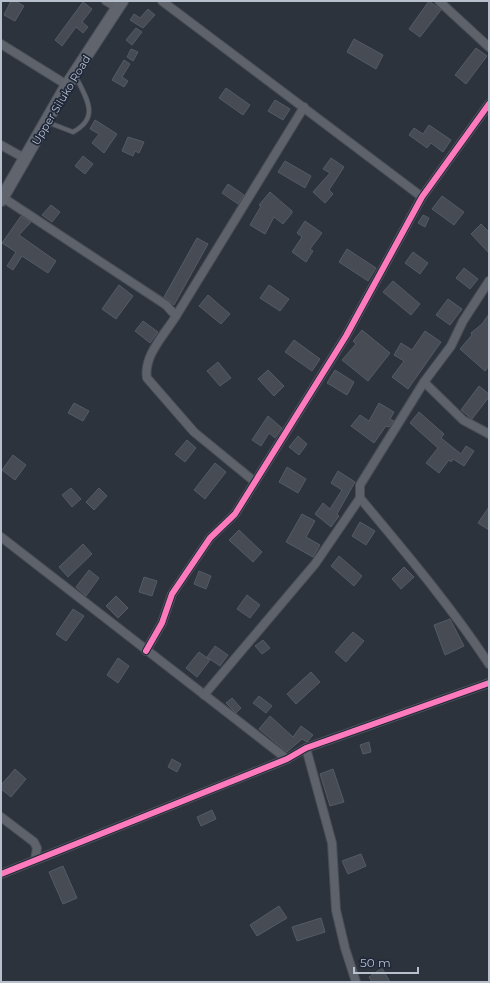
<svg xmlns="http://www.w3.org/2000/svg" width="490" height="983" font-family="Montserrat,sans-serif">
<rect width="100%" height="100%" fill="#2d333d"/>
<g fill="#464b54" stroke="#555b65">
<polygon points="11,1 15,1 24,6 15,21 4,15"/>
<polygon points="429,1 441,10 420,37 409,29"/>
<polygon points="83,2 92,9 82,22 88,27 83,33 76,27 62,46 55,40"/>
<polygon points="148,9 155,15 143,28 130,20 134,14 140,18"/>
<polygon points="136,28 142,32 132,45 126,40"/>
<polygon points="354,39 383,55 376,69 347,52"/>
<polygon points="476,48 487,56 466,84 455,75"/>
<polygon points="131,49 138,52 133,61 127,57"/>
<polygon points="124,60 130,64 122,77 128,81 124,87 112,80"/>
<polygon points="226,88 250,105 243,115 219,98"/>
<polygon points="275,100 290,109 283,120 268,111"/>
<polygon points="95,120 117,134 104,153 92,143 99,134 90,129"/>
<polygon points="429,125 451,140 443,152 431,143 427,148 409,135 414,128 423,134"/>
<polygon points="128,137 144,142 139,153 135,151 133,156 122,151"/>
<polygon points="83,156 93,164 85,174 75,166"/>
<polygon points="331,158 344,167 329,190 333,194 325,203 313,192 330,173 323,169"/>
<polygon points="285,161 311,176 305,188 278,172"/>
<polygon points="228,184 244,195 238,204 222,193"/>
<polygon points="270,192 292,211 292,213 283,224 274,217 265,234 250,225 261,206 259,205"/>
<polygon points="442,196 464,212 454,225 432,209"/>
<polygon points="51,205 60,212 52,222 42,215"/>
<polygon points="423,215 429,218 425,227 418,223"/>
<polygon points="21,216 31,222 19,235 56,261 48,273 22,256 13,270 7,266 16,252 2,243"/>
<polygon points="305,221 322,233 310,249 313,251 306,262 292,252 302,237 297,233"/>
<polygon points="481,224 489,232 489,253 471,234"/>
<polygon points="197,238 208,244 174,305 164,297"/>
<polygon points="347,249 376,268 368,281 339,262"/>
<polygon points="413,252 428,263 420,274 405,263"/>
<polygon points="464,268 478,279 470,289 456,278"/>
<polygon points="393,281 420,304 411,315 383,292"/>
<polygon points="119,285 133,296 116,319 102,309"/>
<polygon points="269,285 289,299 280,311 260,298"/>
<polygon points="208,295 230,314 221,324 199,306"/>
<polygon points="448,299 462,309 450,325 436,315"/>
<polygon points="489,314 489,366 485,371 460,349 472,335 471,333 482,324"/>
<polygon points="143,321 158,332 150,343 135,331"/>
<polygon points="362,330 390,353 368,381 342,360 356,344 353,341"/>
<polygon points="425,331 441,342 408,389 392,377 404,361 394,355 401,343 412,350"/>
<polygon points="294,340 320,359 312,371 285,352"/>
<polygon points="218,362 231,378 220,386 207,371"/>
<polygon points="268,370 284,386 274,396 258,379"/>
<polygon points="335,370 354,382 347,395 327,383"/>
<polygon points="479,386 489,394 489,397 472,419 461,410"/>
<polygon points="74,403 89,411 83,421 68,413"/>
<polygon points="379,403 394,412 390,419 394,421 389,427 386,426 374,443 351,426 360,415 369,421"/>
<polygon points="419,412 444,434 441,438 461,454 466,446 474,451 464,466 453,459 451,462 449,460 439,473 426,463 438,448 410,423"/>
<polygon points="268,416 282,428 275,438 269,433 261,446 252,440"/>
<polygon points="298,436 307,444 299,455 289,447"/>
<polygon points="187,440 196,448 185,462 175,454"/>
<polygon points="13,455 26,465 15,480 2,470"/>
<polygon points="215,463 226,472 205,499 194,490"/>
<polygon points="287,467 306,479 298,493 279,482"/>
<polygon points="338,471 355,482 337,514 339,516 331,527 315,514 323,503 330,509 342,490 331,483"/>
<polygon points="71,488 81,499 72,507 62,495"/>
<polygon points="99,488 107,496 94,510 86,502"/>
<polygon points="489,507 489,530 478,523"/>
<polygon points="302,514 315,521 306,537 320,545 313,557 286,542"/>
<polygon points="360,522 375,531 366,545 352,536"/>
<polygon points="239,530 262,552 253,562 229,540"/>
<polygon points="83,544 92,554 68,577 59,567"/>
<polygon points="339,556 362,576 354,586 331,566"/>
<polygon points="404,567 414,577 401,589 392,579"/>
<polygon points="89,570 99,578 86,596 76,587"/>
<polygon points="199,571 211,576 206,589 194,584"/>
<polygon points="144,577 157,581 152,596 139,592"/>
<polygon points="247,595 260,605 250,618 237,609"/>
<polygon points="116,596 128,608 118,618 106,606"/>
<polygon points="73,609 84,616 66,641 56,634"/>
<polygon points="450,619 464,646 445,655 434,625"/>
<polygon points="353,632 364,641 346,662 335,652"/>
<polygon points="263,640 270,648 262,654 255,646"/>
<polygon points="215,646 228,655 220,666 207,657"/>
<polygon points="199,652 210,660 197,677 186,668"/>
<polygon points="118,658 129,666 118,683 107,675"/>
<polygon points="311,672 320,682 296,704 287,694"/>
<polygon points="259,696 272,706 266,713 253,703"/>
<polygon points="232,698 241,708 236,713 226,703"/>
<polygon points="270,716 293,737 301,726 313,735 307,742 302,739 287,752 259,729"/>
<polygon points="369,742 371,752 363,754 360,745"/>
<polygon points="172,759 181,764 177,772 168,767"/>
<polygon points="15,769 26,779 11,797 1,789 1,785"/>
<polygon points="333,769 344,802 330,806 320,774"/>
<polygon points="212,810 216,819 201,826 197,817"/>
<polygon points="361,854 366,866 348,874 342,861"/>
<polygon points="63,866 77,898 63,904 49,872"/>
<polygon points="279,906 287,918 257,936 250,925"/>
<polygon points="321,918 325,932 297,941 292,927"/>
<polygon points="382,968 390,982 372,982 369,977"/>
</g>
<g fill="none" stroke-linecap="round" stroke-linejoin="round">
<g stroke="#4a4e55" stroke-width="5.5">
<path id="lane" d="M47 122 73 132C101 117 86 98 75 75"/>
</g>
<g stroke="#4a4e55" stroke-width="10">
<g id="street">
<polyline points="106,1 118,8"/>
<polyline points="162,1 422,197"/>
<polyline points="439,1 489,47"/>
<polyline points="1,44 67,85"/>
<polyline points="1,145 26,159"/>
<path d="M2 197 166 305 176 316C165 334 143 356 147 378L194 432 255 482"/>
<path d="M489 281 463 321 451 346 424 382 360 485V498C405 552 450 605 489 664"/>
<polyline points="176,316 304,107"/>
<polyline points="424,382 463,420 489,434"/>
<polyline points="1,537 287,759"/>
<polyline points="146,651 162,623 172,594 210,538 235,514 346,336 422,197 489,104"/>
<polyline points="204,695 315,564 360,498"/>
<polyline points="306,748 332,843 336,910 345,948 356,982"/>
<polyline points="1,817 34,842 37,848 35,860"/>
<polyline points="1,874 287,759 306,748 489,683"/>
</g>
</g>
<g stroke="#4b505a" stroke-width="14">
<polyline id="primary" points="1,200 67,85 122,1"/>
</g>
<use href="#lane" stroke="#5e626b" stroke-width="4"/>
<use href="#street" stroke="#5e626b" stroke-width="8"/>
<use href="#primary" stroke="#60646c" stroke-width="12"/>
<g stroke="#1f2839" stroke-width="8">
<g id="cycleway">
<polyline points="146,651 162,623 172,594 210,538 235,514 346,336 422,197 489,104"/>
<polyline points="1,874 287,759 306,748 489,683"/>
</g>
</g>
<use href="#cycleway" stroke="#fd7abc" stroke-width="6"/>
</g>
<g text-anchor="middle" stroke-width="3.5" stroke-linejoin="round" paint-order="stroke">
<g font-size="11" fill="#b8bfcd" stroke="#1f2839">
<text transform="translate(61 100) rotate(-59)" y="4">Upper Siluko Road</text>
</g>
</g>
<rect width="490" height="983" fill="none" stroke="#b8bfcd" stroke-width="4"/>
<path d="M354 967v6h64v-6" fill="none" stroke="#b8bfcd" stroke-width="2"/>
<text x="360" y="967" font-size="12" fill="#b8bfcd" stroke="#1f2839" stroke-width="3" paint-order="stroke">50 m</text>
</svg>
